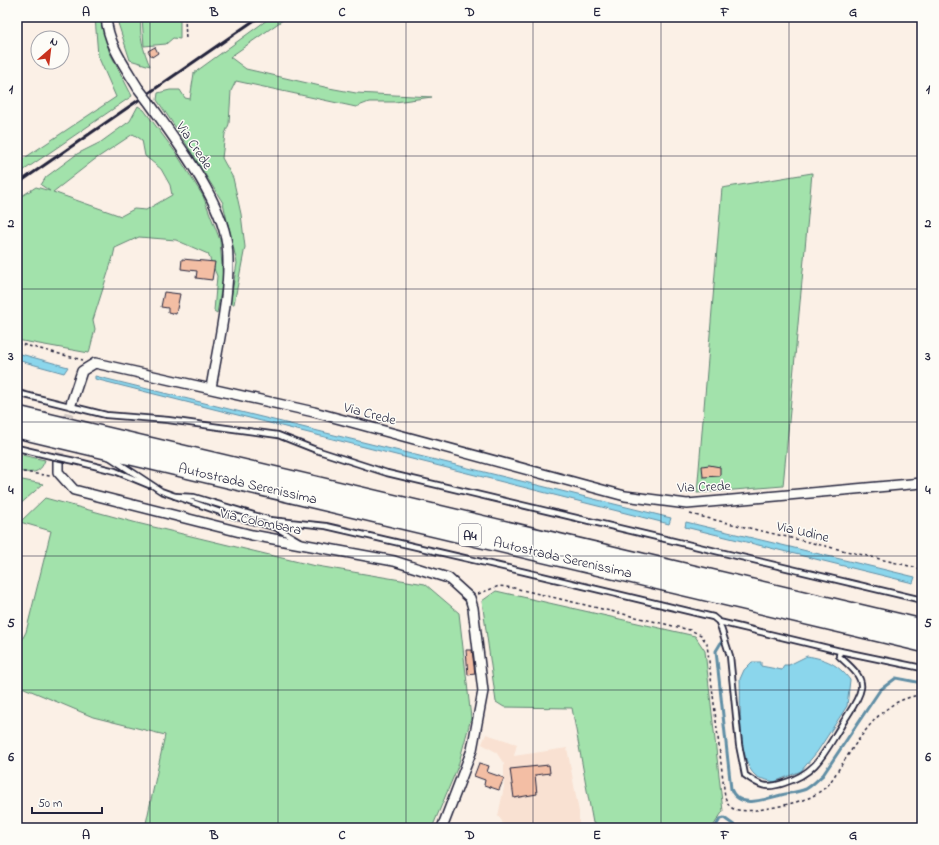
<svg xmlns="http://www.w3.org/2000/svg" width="939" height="845" font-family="'Indie Flower',sans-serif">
<rect width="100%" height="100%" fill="#fbf0e6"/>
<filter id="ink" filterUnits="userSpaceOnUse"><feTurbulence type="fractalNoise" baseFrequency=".025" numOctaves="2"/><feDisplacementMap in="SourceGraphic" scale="8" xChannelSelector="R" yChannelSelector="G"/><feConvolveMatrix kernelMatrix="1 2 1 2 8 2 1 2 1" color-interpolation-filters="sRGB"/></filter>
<g filter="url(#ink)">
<polygon fill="#f9e1d2" points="486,734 517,744 514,756 567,748 579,812 579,828 503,828 502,821 498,816 504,787 504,764 496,752 482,744"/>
<g fill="#a2e2ab" stroke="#628273" fill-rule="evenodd">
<polygon points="95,17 102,17 109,51 132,96 17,175 17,163 116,97 98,56"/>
<path d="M116 17H141C139 35 143 50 150 66L130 60Z"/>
<polygon points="142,17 180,17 180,39 173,38 166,44 144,46"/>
<polygon points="271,17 287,17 230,57 246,69 329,88 356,93 432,97 395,102 369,102 356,107 236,81 231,91 229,124 225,134 222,158 233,178 241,214 245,247 234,304 230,304 237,263 223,203 178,131 157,100 158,93 170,90 180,90 185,98 190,99 194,73"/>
<path d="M138 106 144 110 176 153 203 196 220 240 223 280 217 313 214 311 217 276 208 254 176 240 139 237 115 248 113 257 93 320 95 329 89 353 17 340V199L36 187 50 191 41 185 46 177 77 154 101 142 130 121ZM133 134 142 140 145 156 161 169 170 185 172 195 146 210 134 209 121 216 53 192 94 160Z"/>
<polygon points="812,173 783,486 697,493 722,188"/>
<path d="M17 454 45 460C40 475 31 473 17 471Z"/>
<polygon points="17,479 43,484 17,507"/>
<polygon points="45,498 137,523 311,565 425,584 459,613 471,718 458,766 432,828 145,828 165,735 93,717 17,685 17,649 26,632 51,531 20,522"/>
<polygon points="496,591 695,636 705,651 723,811 712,828 613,828 593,823 572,708 504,707 496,702 482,601"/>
</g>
<g fill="#8bd6ec" stroke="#618ea5">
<polygon points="17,353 68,367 64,373 17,360"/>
<polygon points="95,376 103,378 671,518 669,524 95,379"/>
<polygon points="686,522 915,577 913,583 685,527"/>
<path d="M807 656C826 659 838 664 850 680L847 706 817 752 801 771 774 782C768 780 760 779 756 776 737 761 741 702 740 679L744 670 752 662H761V666L782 670 784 665H789Z"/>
</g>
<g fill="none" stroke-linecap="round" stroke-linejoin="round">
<g stroke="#618ea5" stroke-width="3">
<path d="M722 641 716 651 731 789C739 810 765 799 781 795 789 793 799 792 806 789 813 785 817 780 823 775L880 690 896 678 922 683"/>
<polyline points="715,828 720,819 724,818 738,828"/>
</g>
</g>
<g fill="#f3bea4" stroke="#22223b">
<polygon points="155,47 158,53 152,57 148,51"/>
<polygon points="182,259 215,262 212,280 196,278 197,271 181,269"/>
<polygon points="164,292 180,294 176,314 168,312 168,308 161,307"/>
<polygon points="709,465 720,467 720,476 703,477 702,466"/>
<polygon points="466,650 472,650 475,674 468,675"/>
<polygon points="479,763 489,766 487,772 504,778 499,790 484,785 485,780 474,776"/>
<polygon points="549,765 550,773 535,775 537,794 514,798 510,769"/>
</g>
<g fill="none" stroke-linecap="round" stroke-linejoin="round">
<polyline stroke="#d0c7c4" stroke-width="9" stroke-dasharray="9 4.5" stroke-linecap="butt" points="58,461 71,404"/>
<g stroke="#22223b" stroke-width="8">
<g id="lane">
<polyline points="17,393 106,415 168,420 278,435 316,450 387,473 922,600"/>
<polyline points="17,448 51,456"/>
<polyline points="111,458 161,491 223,513 277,528 299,541"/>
<polyline points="75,461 115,471 149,485"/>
<path d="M175 496 194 497 270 520 326 526 525 572 713 617 719 622 730 656 739 745 745 775C760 786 766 789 784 783 817 773 824 753 841 726 847 715 859 701 861 688 863 675 847 664 839 656L840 651 922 668"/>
<polyline points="719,622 840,651"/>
</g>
</g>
<g stroke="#22223b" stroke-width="12">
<g id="street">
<path d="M106 17C108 44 124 65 138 88"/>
<path d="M148 101C174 138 221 199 227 244 232 288 218 344 211 388"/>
<polyline points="71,404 82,371 95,363 314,412 625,496 687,504 922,483"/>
<polyline points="58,461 58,472 74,490 252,535 394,561 448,578 470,598 473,608 483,691 472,750 442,828"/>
</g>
</g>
<g stroke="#22223b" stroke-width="20">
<g id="highway">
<polyline points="17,415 922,628"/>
<polyline points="17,429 922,643"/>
</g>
</g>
<g stroke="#22223b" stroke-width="1.5" stroke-dasharray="3 3" stroke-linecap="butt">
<polyline points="185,17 186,41"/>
<polyline points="17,343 83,360"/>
<polyline points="17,471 50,476"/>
<polyline points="690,514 922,569"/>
<path d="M478 594 499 586 514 588 690 630 701 635 707 644 725 797C727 802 729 807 734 809 749 815 797 803 811 797 818 793 824 789 829 784 844 762 867 722 888 708 898 700 910 697 922 694"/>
</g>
<use href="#lane" stroke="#fdfcf7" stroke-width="4.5"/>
<use href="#street" stroke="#fdfcf7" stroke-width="9"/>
<use href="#highway" stroke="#fdfcf7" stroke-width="17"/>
<polyline stroke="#22223b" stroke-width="3" points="17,184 259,17"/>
<g stroke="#22223b" stroke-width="8" stroke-linecap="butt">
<polyline id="lane-bridge" points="51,456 75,461"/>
</g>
<g stroke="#22223b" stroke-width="12" stroke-linecap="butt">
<polyline id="street-bridge" points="138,88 148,101"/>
</g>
<use href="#lane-bridge" stroke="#fdfcf7" stroke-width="4.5"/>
<use href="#street-bridge" stroke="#fdfcf7" stroke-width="9"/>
</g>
</g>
<path fill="none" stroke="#22223b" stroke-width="1" stroke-opacity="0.55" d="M150 17V828M278 17V828M406 17V828M533 17V828M661 17V828M789 17V828M17 156H922M17 289H922M17 422H922M17 556H922M17 690H922"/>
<g text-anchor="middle" stroke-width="3" stroke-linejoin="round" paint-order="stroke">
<rect fill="#fdfcf7" stroke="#646373" stroke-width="1" x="459" y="524" width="22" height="22" rx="3"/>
<g font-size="13" font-weight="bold" fill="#22223b">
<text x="470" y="540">A4</text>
</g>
<g font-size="14" fill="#22223b" stroke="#fdfcf7">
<text transform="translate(195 145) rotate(56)" y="5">Via Crede</text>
<text transform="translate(370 413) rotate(15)" y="5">Via Crede</text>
<text transform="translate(248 483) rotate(13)" y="5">Autostrada Serenissima</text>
<text transform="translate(704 486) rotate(-2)" y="5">Via Crede</text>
<text transform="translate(261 521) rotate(12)" y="5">Via Colombara</text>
<text transform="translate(803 531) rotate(13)" y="5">Via Udine</text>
<text transform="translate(563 557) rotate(13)" y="5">Autostrada Serenissima</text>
</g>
</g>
<rect width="939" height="845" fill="none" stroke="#fdfcf7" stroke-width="44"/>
<g transform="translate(50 50) rotate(28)"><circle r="19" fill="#fdfcf7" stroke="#a5a5ac"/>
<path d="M0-3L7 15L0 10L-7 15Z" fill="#c8321e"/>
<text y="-6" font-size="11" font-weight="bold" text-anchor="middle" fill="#22223b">N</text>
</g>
<path d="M32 807v6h70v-6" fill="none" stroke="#22223b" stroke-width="2"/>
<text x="38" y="807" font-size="12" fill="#22223b" stroke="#fdfcf7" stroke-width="3" paint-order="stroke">50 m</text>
<rect x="22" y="22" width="895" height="801" fill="none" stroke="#22223b" stroke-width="1.5"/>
<g font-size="13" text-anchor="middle" font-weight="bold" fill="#22223b">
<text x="86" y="16">A</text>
<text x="214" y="16">B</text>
<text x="342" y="16">C</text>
<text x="470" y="16">D</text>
<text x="597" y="16">E</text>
<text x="725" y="16">F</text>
<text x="853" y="16">G</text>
<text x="11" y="93">1</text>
<text x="928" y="93">1</text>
<text x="11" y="227">2</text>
<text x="928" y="227">2</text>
<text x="11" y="360">3</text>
<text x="928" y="360">3</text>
<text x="11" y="494">4</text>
<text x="928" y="494">4</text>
<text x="11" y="627">5</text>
<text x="928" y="627">5</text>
<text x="11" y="761">6</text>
<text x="928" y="761">6</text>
<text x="86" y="839">A</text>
<text x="214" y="839">B</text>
<text x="342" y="839">C</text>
<text x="470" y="839">D</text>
<text x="597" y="839">E</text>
<text x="725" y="839">F</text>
<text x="853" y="839">G</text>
</g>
</svg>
